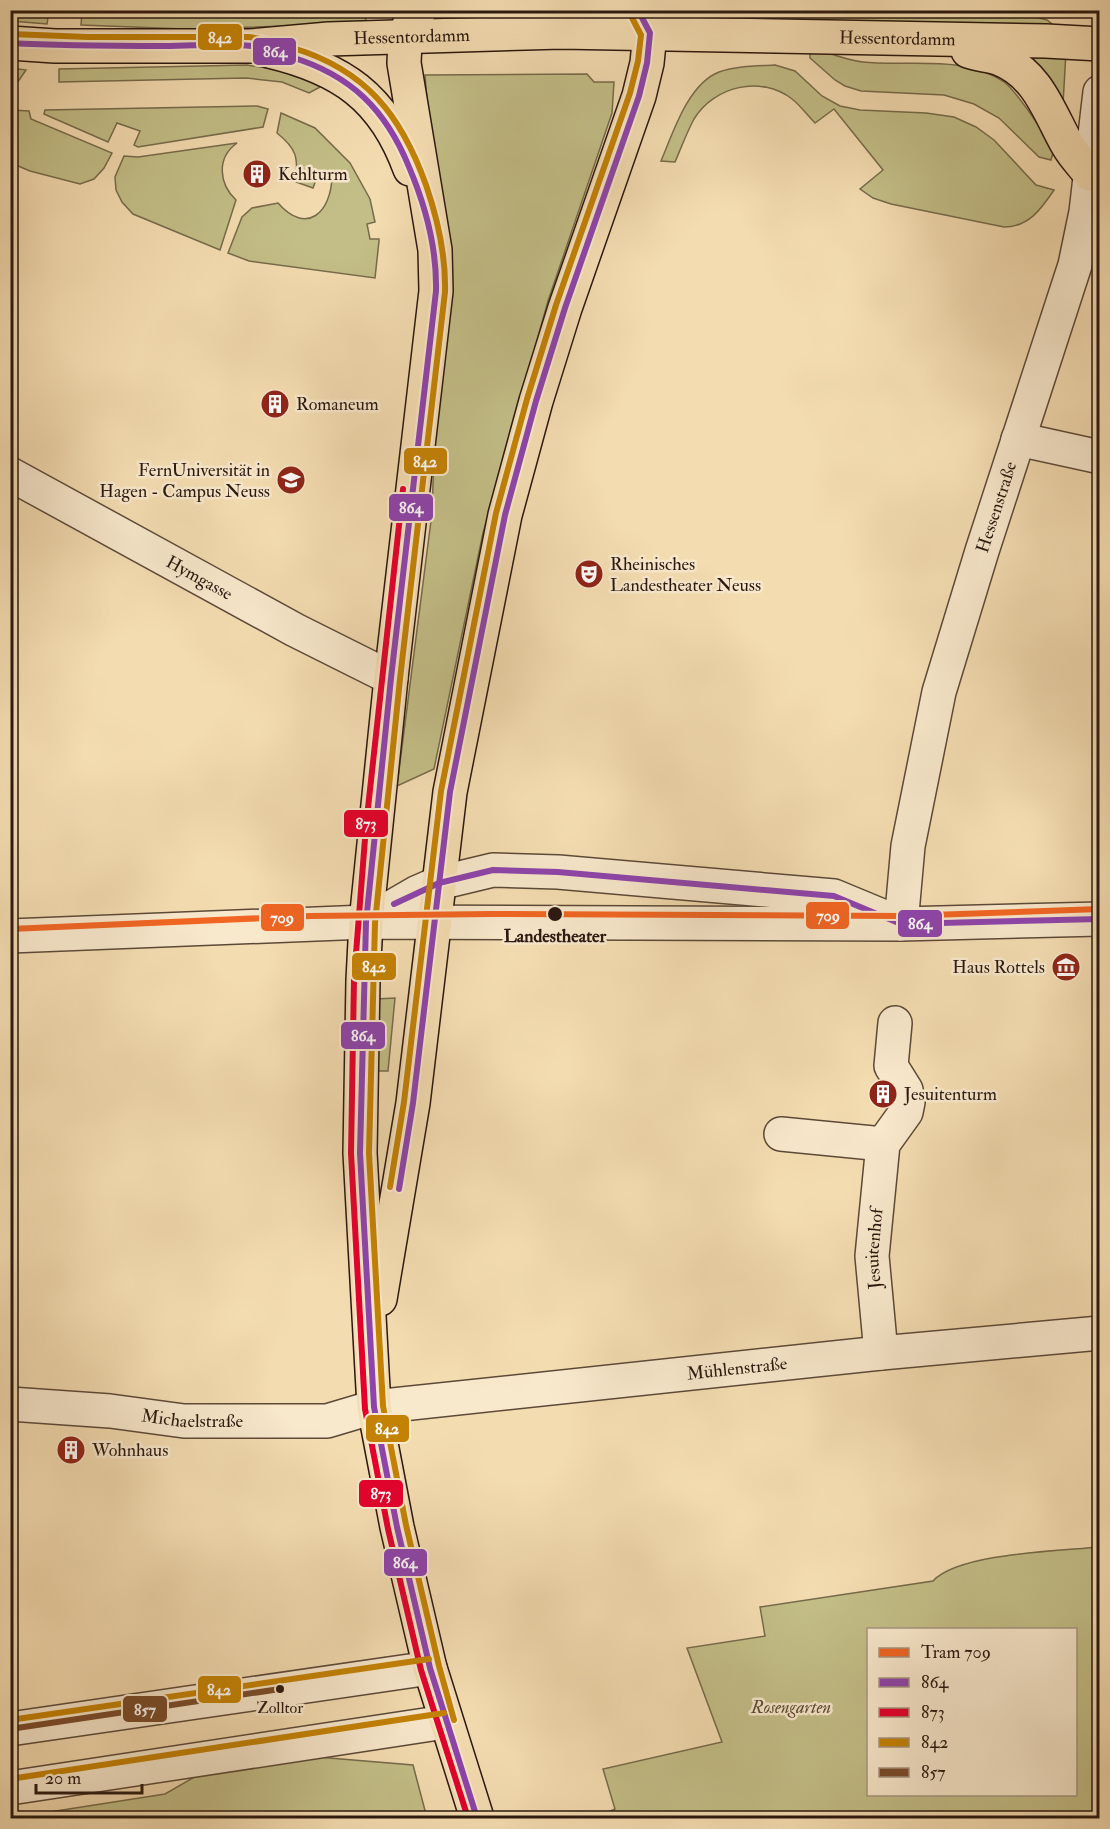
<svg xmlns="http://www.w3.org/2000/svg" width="1110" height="1829" font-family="'IM FELL Double Pica',serif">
<rect width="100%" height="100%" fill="#f4dcb1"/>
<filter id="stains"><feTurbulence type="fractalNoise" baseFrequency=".00333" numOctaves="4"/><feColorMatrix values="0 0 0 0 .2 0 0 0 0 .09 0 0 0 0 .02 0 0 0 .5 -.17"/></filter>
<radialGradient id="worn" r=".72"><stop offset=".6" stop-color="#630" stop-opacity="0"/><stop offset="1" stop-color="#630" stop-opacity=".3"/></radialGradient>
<g fill="#c3be87" stroke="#766b4c" stroke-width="1.5" fill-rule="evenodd">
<polygon points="456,10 574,11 574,15 442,22 442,14"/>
<polygon points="717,10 893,17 1031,16 1047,20 1062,32 666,22 661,15 664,11"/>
<polygon points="10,11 49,11 47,24 11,21"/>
<polygon points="82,11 369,11 364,24 185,29 81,25"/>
<path d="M810 47C827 52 845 60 863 62 908 67 964 54 1004 82 1019 93 1043 133 1054 149L1051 160 1039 157 999 118 974 104 944 95 861 91 845 86 835 80 810 58Z"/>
<polygon points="1019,50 1066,52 1063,104"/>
<polygon points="247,65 286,71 322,86 309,93 282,82 246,78 59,82 59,69"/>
<path d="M775 65 795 71 822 96 840 106 860 110 926 113 954 117 976 127 994 140 1036 185 1054 190C1041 209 1029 227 1004 227L891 204 873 198 860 189 883 170 834 109 815 123C807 115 800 105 792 99 761 75 714 86 694 119 687 132 681 148 675 162L661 161C673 133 688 84 719 72 736 66 756 66 775 65Z"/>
<polygon points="11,68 26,70 17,83 11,83"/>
<polygon points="587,74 594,82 614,82 612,113 548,301 483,533 434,769 397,786 432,513 436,398 429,124 425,75"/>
<polygon points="257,106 268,109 263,127 138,147 134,145 140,131 117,123 108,142 44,114 45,110"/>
<polygon points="10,110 29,111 31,119 112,153 104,168 94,179 80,184 30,171 11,163"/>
<path d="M281 113 315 128 350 163 370 199 375 222 367 224 370 239H379V241L375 278 249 261 228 253 242 217 252 208 278 203C307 236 331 212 332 177L323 171 317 177 313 188 296 182C298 157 297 149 277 133Z"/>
<path d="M237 143C216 158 219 184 236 200L220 250 133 214 122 202 116 190 115 177 124 156 138 157Z"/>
<polygon points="395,998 388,1071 374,1071 376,999"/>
<path d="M1099 1547V1818H594L615 1809 603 1769 722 1742 687 1648 765 1636 760 1607 933 1581C959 1553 1060 1551 1099 1547ZM868 1630H1076V1794H868Z"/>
<polygon points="317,1757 413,1765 427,1818 11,1818 165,1794 198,1775"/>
</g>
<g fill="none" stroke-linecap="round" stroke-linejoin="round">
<g stroke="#5c4938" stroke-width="36">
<g id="minor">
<polyline points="1018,439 1100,457"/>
<path id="s1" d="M10 474 295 630 391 678"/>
<polyline points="366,922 416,893 439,883 493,870 558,872 834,896 887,918"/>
<path id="s2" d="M901 924 908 846 939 692 982 551 1075 265 1086 212 1100 92"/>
<polyline points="10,936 366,922 901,924 1100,919"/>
<polyline points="781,1134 883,1144"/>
<path id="s3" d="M881 1353 872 1256 883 1144 906 1112 908 1102 906 1090 891 1066 895 1023"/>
<path id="s4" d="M10 1404 110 1411 184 1421H327L374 1407 881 1353 1100 1333"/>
<polyline points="10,1729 430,1668"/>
<polyline points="10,1788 445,1722"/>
</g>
</g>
<g stroke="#2a1810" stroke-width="36">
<g id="major">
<path d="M420 10C404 24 405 43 404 63L435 250 436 291 391 678 366 922 363 980 360 1153 374 1407 397 1527 430 1668 477 1818"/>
<path id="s5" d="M10 43 55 46H250L329 39 561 32 1046 41 1100 44"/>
<path d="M269 51C341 68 384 97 410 169"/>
<path d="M968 51C978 55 990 55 1000 59 1038 74 1049 112 1067 144 1073 155 1082 164 1090 174L1100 162"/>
<polyline points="380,1299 413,1103 450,792 505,515 536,401 565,308 639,96 647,63 650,33 638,10"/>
</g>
</g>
<use href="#minor" stroke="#f8e8cc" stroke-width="33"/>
<use href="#major" stroke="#f4dcb1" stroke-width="33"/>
<g stroke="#f8e8cc" stroke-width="10">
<g id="bus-1">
<path d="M10 43C62 46 114 46 165 46 194 46 223 43 252 46 265 48 279 53 291 57 351 75 386 110 409 167 426 207 437 248 436 291L391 678 366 922 360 1153 374 1407 397 1527 430 1668 477 1818"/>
<polyline points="394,904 439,883 493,870 558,872 834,896 901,924 1100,919"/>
<polyline points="399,1189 413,1103 450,792 505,515 536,401 565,308 639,96 647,63 650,33 638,10"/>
</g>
</g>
<g stroke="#f8e8cc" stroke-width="10">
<polyline id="bus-2" points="403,489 366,826 354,979 351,1153 365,1409 388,1529 421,1670 468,1818"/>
</g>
<g stroke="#f8e8cc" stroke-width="10">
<g id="bus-3">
<path d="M11 34 88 37H249C264 39 278 43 293 48 366 70 401 115 426 185 438 220 446 255 445 292L400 679 375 923 369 1153 383 1406 406 1525 439 1666 454 1720"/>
<polyline points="390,1187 404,1102 441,791 496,513 527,399 556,305 630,93 638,61 641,35 630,14"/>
<polyline points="10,1720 429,1659"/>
<polyline points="10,1779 444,1713"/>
</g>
</g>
<g stroke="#f8e8cc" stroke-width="10">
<polyline id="bus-4" points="10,1729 280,1689"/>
</g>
<use href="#bus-1" stroke="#8e44ad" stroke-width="6"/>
<use href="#bus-2" stroke="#e4002b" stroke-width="6"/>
<use href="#bus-3" stroke="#c48204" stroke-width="6"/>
<use href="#bus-4" stroke="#7a4b2a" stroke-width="6"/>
<g stroke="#f8e8cc" stroke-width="10">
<polyline id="tram-1" points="10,929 311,916 491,914 902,916 1100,909"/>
</g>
<use href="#tram-1" stroke="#f26522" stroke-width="6"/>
</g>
<defs>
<g id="building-disc" transform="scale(1.5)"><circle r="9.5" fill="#8f2418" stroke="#f8e8cc"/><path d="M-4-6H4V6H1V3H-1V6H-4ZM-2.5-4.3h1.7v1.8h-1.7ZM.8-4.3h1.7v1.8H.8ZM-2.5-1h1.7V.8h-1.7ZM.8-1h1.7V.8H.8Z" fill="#fff"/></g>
<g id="university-disc" transform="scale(1.5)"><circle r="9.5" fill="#8f2418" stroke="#f8e8cc"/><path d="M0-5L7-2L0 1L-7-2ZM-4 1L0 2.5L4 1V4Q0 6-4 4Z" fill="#fff"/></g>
<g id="theatre-disc" transform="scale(1.5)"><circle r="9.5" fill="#8f2418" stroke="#f8e8cc"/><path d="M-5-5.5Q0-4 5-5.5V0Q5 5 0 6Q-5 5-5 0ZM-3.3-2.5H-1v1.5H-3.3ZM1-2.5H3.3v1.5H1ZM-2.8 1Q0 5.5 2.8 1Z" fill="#fff"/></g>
<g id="museum-disc" transform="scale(1.5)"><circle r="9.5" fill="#8f2418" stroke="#f8e8cc"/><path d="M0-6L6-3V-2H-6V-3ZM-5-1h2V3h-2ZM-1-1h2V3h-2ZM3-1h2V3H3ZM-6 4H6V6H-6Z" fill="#fff"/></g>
</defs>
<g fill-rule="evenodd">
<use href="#building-disc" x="257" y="174"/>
<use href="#building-disc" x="275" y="404"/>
<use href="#university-disc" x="291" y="480"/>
<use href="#theatre-disc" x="589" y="574"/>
<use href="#museum-disc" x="1066" y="967"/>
<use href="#building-disc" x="883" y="1094"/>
<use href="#building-disc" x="71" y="1450"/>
</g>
<g fill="#2a1810" stroke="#f8e8cc" stroke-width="2">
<circle cx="555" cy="914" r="8"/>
<circle cx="280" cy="1689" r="5"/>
</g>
<g text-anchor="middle" stroke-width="5" stroke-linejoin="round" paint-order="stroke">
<g font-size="16" fill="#2a1810" stroke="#f8e8cc">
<text x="280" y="1713">Zolltor</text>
</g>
<g font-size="18" fill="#2a1810" stroke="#f8e8cc">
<text dy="6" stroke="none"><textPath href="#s5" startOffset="402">Hessentordamm</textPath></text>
<text dy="6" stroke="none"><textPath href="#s5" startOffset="888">Hessentordamm</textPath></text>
<text dy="6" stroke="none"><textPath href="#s2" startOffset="429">Hessenstraße</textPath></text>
<text dy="6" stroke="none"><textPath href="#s1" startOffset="216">Hymgasse</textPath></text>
<text dy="6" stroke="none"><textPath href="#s3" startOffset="105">Jesuitenhof</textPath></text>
<text dy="6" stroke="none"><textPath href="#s4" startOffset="732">Mühlenstraße</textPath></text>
<text dy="6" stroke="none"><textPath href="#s4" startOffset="183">Michaelstraße</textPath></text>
</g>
<g font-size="18" fill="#2a1810" stroke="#f8e8cc" text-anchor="start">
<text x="278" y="180">Kehlturm</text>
<text x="296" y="410">Romaneum</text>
<text x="270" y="476" text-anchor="end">FernUniversität in<tspan x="270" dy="21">Hagen - Campus Neuss</tspan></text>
<text x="610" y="570">Rheinisches<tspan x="610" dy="21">Landestheater Neuss</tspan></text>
<text x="1045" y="973" text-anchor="end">Haus Rottels</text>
<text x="904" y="1100">Jesuitenturm</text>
<text x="92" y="1456">Wohnhaus</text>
</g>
<g font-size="18" font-weight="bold" fill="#2a1810" stroke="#f8e8cc">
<text x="555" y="942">Landestheater</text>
</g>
<g font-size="18" font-style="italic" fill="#584a34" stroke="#f8e8cc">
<text x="791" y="1713">Rosengarten</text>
</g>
</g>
<g stroke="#f8e8cc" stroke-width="2">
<rect x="197" y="23" width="46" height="28" rx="6" fill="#c48204"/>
<rect x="252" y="37" width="45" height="29" rx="6" fill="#8e44ad"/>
<rect x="403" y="447" width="45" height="28" rx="6" fill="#c48204"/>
<rect x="388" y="493" width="46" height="29" rx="6" fill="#8e44ad"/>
<rect x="343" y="809" width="46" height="29" rx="6" fill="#e4002b"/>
<rect x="805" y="901" width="45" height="29" rx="6" fill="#f26522"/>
<rect x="260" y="903" width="45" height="29" rx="6" fill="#f26522"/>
<rect x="897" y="909" width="46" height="29" rx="6" fill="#8e44ad"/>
<rect x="351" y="952" width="46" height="29" rx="6" fill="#c48204"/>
<rect x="340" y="1021" width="46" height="29" rx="6" fill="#8e44ad"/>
<rect x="365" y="1414" width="45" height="29" rx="6" fill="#c48204"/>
<rect x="358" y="1479" width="46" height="29" rx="6" fill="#e4002b"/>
<rect x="383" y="1548" width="45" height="29" rx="6" fill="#8e44ad"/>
<rect x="197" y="1675" width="45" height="29" rx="6" fill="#c48204"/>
<rect x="122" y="1695" width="46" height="28" rx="6" fill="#7a4b2a"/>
</g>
<g font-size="16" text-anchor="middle" font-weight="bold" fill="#fff">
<text x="220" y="43">842</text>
<text x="275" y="57">864</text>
<text x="425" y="467">842</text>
<text x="411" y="513">864</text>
<text x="366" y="829">873</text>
<text x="828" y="921">709</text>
<text x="282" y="923">709</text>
<text x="920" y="929">864</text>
<text x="374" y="972">842</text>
<text x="363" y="1041">864</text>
<text x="387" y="1434">842</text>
<text x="381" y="1499">873</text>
<text x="405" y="1568">864</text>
<text x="219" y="1695">842</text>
<text x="145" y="1715">857</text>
</g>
<rect width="1110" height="1829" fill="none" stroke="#f4dcb1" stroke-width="36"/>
<rect x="12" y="12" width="1086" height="1805" fill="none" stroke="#2a1810" stroke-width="3"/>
<rect x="18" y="18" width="1074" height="1793" fill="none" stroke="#2a1810" stroke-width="1.5"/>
<rect x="867" y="1628" width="210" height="168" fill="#f8e8cc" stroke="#a69581" stroke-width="1.5"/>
<rect x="879" y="1648" width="30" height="9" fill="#f26522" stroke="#a69581" stroke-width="1.5"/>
<text x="921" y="1658" font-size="18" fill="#2a1810">Tram 709</text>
<rect x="879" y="1678" width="30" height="9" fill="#8e44ad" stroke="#a69581" stroke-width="1.5"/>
<text x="921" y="1688" font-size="18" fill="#2a1810">864</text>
<rect x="879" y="1708" width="30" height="9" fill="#e4002b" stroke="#a69581" stroke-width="1.5"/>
<text x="921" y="1718" font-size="18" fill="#2a1810">873</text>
<rect x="879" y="1738" width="30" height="9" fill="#c48204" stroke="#a69581" stroke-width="1.5"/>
<text x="921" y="1748" font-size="18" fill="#2a1810">842</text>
<rect x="879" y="1768" width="30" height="9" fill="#7a4b2a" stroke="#a69581" stroke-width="1.5"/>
<text x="921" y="1778" font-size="18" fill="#2a1810">857</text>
<path d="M36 1784v9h106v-9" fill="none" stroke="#2a1810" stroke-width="3"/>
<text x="45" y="1784" font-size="18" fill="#2a1810" stroke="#f8e8cc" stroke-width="4.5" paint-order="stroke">20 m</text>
<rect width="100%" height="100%" filter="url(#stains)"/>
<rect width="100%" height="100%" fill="url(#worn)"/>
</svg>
